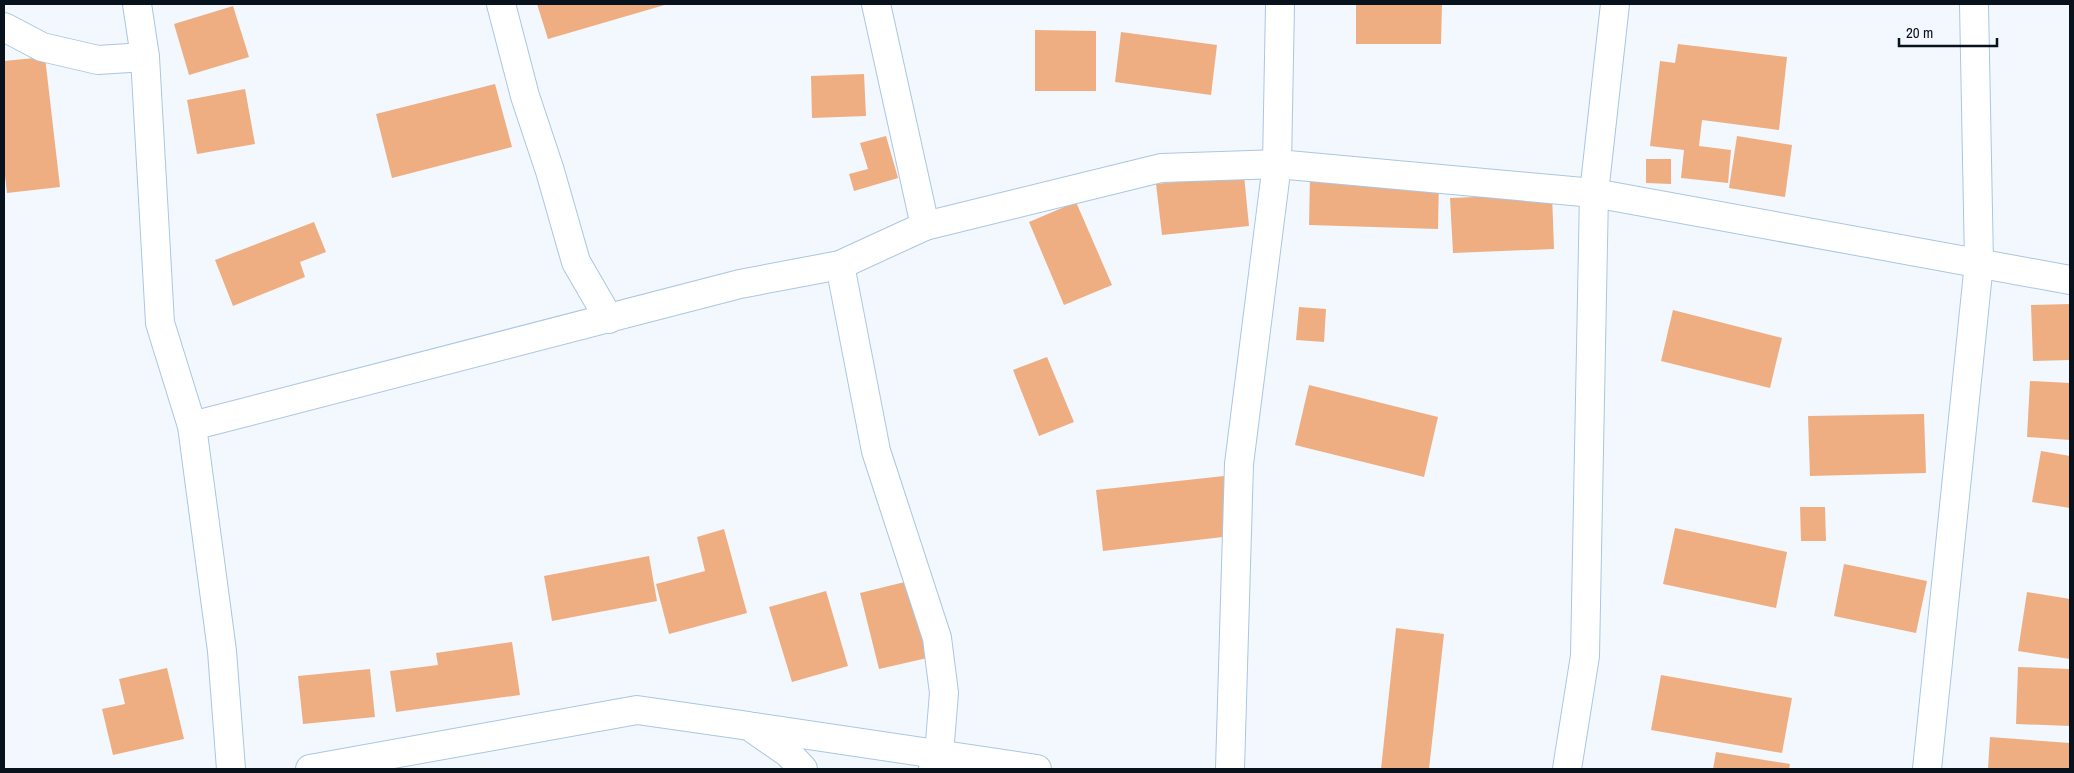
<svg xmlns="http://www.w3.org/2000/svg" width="2074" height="773" font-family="'Archivo Narrow',sans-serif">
<rect width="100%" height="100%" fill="#f2f8fd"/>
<g fill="#efae81">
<polygon points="537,4 668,4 548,39"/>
<polygon points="1356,4 1442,4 1441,44 1356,44"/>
<polygon points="233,6 249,57 189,75 174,24"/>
<polygon points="1035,30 1096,31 1096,91 1035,91"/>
<polygon points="1121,32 1217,45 1211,95 1115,82"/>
<polygon points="1678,44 1787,57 1779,130 1702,120 1699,146 1731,150 1728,183 1681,178 1684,150 1650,146 1660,61 1675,63"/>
<polygon points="45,57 60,187 7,193 4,167 4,61"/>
<polygon points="864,74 866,116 812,118 811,76"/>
<polygon points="495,84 512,147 392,178 376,114"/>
<polygon points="245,89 255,144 197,154 187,100"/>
<polygon points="886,136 898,178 854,191 849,174 868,169 860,143"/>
<polygon points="1737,136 1792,145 1785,197 1729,188"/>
<polygon points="1646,159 1671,159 1671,184 1646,183"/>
<polygon points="1244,175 1249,226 1162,235 1156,184"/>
<polygon points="1310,175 1439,179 1438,229 1309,225"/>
<polygon points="1552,194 1554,249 1453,253 1450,198"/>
<polygon points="1076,202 1112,285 1064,305 1029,222"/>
<polygon points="314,222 326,252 300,262 305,277 233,306 215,260"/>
<polygon points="2070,304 2070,360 2033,361 2031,305"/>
<polygon points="1299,307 1326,309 1324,342 1296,340"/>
<polygon points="1673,310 1782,338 1770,388 1661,361"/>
<polygon points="1047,357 1074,422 1039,436 1013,370"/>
<polygon points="2030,381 2070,383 2070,440 2027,437"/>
<polygon points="1309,385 1438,417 1424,477 1295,445"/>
<polygon points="1924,414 1926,473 1810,476 1808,416"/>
<polygon points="2041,451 2070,456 2070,508 2032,502"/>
<polygon points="1233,475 1240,535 1103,551 1096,490"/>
<polygon points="1800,507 1825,507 1826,541 1801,541"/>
<polygon points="1675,528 1787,552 1776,608 1663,584"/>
<polygon points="724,529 747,613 669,634 656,584 705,571 697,537"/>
<polygon points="649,556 657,601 552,621 544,576"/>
<polygon points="1844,564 1927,581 1916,633 1834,616"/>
<polygon points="917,579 936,656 879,669 860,593"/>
<polygon points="826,591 848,666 792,682 769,607"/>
<polygon points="2027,592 2070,599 2070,659 2018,651"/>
<polygon points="1396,628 1444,634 1429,769 1381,769"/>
<polygon points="512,642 520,695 396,712 390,671 438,665 436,653"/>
<polygon points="2018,667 2070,669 2070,726 2016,724"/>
<polygon points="167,668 184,739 113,755 102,709 125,704 119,679"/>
<polygon points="370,669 375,717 303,724 298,676"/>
<polygon points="1661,675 1792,698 1782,753 1651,730"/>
<polygon points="1990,737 2070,743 2070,769 1988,769"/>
<polygon points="1716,752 1790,764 1789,769 1713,769"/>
</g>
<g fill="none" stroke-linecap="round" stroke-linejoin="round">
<g stroke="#abc6e2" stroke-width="30">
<g id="minor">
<polyline points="137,4 145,57 160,323 192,426 222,651 231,769"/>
<polyline points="501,4 525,96 550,171 576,262 609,319"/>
<polyline points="876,4 925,226"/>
<polyline points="4,27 42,47 98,60 145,57"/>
<polyline points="840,265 876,451 937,638 944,693 939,754 933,769"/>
<polyline points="192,426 740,284 840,265 925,226 1161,168 1277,164 1594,193 2070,280"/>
<polyline points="755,727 1037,769"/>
<polyline points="310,769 637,710 749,726 788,753 803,769"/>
<polyline points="1230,769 1239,464 1277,164 1280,4"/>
<polyline points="1567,769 1585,656 1594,193 1615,4"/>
<polyline points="1927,769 1979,263 1974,4"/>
</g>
</g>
<use href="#minor" stroke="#fff" stroke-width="28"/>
</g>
<rect width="2074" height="773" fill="none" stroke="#08121c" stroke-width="10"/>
<path d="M1899 38v8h98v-8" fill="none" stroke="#08121c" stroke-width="2.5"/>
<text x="1906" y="38" font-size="15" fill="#08121c" stroke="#f2f8fd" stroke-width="4" paint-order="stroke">20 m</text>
</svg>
